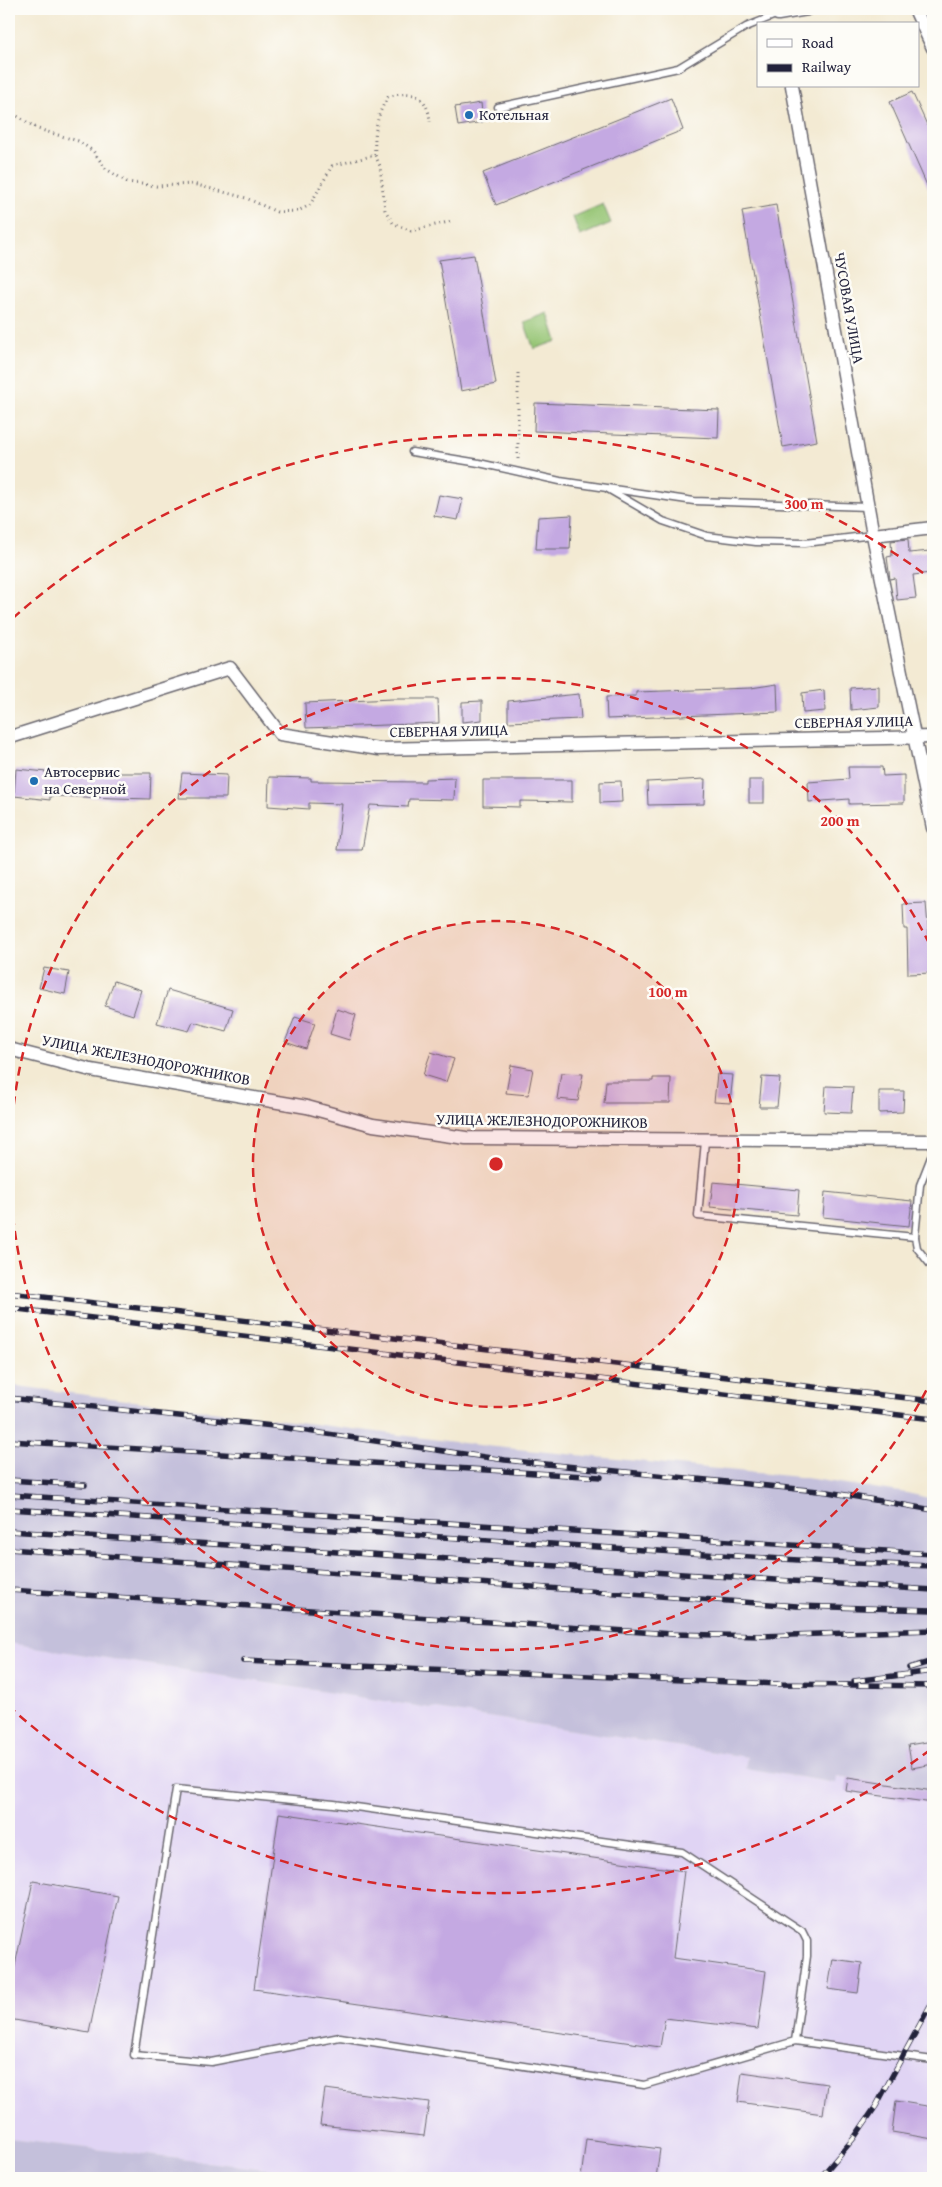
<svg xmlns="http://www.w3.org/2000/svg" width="942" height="2187" font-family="'Gentium Book Plus',serif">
<rect width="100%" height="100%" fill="#fdfcf7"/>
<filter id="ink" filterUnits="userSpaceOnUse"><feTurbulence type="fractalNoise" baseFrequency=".02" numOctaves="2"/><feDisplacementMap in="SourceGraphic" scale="10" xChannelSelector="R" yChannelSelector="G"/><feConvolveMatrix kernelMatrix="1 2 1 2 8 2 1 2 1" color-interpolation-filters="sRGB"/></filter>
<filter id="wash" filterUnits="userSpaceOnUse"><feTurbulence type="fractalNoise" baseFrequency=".0096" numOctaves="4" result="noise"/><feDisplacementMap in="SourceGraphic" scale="20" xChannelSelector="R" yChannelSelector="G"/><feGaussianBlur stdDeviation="1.12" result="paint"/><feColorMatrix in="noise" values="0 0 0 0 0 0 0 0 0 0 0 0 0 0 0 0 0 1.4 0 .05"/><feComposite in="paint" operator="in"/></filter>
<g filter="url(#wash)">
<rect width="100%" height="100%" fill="#f3ead3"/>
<polygon fill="#e0d4f4" points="9,1643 747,1757 745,1768 835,1783 836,1776 933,1791 933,2178 342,2178 9,2139"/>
<g fill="#c4c0db">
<polygon points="9,1385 486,1446 799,1477 907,1493 933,1499 933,1791 837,1776 836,1783 745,1768 747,1757 9,1643"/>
<polygon points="9,2139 342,2178 9,2178"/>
</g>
<g fill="#96c574" stroke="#5c7458">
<polygon points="603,204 611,223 580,236 573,217"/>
<polygon points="548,313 557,341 534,349 524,322"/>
</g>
<g id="blocks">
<g fill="#c4a9e2">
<polygon points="912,92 933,138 933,199 890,102"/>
<polygon points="671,98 683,130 496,205 483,173"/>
<polygon points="481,103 483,122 458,126 455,107"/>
<polygon points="776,205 817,441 783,447 742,211"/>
<polygon points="474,255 496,384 461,391 439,260"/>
<polygon points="535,403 719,410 718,438 534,431"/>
<polygon points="439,495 463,499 458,520 434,516"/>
<polygon points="572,515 570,549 536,549 538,517"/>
<polygon points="908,539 909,553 930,551 931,573 913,575 916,598 897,600 895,578 890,579 887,557 892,556 891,541"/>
<polygon points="777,684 778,712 607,719 606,697 636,696 636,692 751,688"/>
<polygon points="879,686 879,707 851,710 850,688"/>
<polygon points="824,690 825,711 803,713 802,693"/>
<polygon points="579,694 581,719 508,722 508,701"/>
<polygon points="392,699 438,699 439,723 306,728 305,703"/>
<polygon points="482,701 482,720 462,722 462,702"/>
<polygon points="848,767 882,767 883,776 904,775 904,803 849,804 849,799 809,802 808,782 849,779"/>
<polygon points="16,769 57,773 151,773 150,799 50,796 50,800 14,796"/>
<polygon points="182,773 227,775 226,798 179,798"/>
<polygon points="269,777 311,778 311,781 425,782 425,779 455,778 454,800 409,799 408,807 370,805 362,850 337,850 342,804 309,803 309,809 268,806"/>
<polygon points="705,779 704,804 648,805 647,782"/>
<polygon points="483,780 572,780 572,802 520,801 520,807 483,806"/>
<rect x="749" y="780" width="15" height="23"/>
<polygon points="621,781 622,802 600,803 600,782"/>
<polygon points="926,903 932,973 908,974 907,929 904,929 903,904"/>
<polygon points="44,968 69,972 65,994 39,988"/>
<polygon points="114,981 141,990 133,1015 105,1006"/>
<polygon points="168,990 233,1009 226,1031 193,1022 189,1031 157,1023"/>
<polygon points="337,1009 356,1015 349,1040 330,1034"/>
<polygon points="295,1017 315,1023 306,1049 285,1042"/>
<polygon points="431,1052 454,1059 446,1082 423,1075"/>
<polygon points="511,1065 533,1069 528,1095 506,1093"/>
<polygon points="561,1073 583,1074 578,1101 557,1099"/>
<polygon points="717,1074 733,1075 730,1103 714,1102"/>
<polygon points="762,1077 780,1078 777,1107 759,1107"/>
<polygon points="653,1078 671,1078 670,1103 604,1103 606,1081 653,1081"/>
<polygon points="826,1086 853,1087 851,1113 824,1112"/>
<polygon points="879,1091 904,1091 903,1112 879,1113"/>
<polygon points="713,1182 799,1190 797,1215 710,1207"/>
<polygon points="825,1192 912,1201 909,1226 823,1217"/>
<polygon points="933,1741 933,1764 912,1768 908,1745"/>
<polygon points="848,1778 933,1791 933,1803 846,1791"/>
<polygon points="279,1813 684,1871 673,1958 766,1971 758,2029 665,2018 660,2047 254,1989"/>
<polygon points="33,1881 118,1896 89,2033 9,2019 9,1994"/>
<polygon points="833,1959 862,1963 858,1993 828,1989"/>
<polygon points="742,2072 827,2084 823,2114 738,2102"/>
<polygon points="325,2089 429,2102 424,2136 320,2125"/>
<polygon points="896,2101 933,2107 933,2139 892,2132"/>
<polygon points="586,2139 660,2149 656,2178 581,2178"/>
</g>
</g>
</g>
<g filter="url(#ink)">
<use href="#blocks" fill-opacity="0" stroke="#6b6870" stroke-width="1"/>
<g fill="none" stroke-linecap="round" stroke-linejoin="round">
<g stroke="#6b6870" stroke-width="9">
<g id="lane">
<polyline points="498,107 678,68 746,27 778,14"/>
<polyline points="412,452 479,463 560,481 694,501 868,507"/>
<polyline points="608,489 663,521 707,536 756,542 805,543 873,535"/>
<polyline points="705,1141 698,1216 915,1237 920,1185 933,1152"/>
<polyline points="915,1237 917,1248 933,1268"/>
<polyline points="795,2041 807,1956 807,1941 802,1931 682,1852 334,1804 176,1789 134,2055 211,2062 340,2037 644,2085 795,2041 933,2060"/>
</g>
</g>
<g stroke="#6b6870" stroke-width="15">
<g id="street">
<polyline points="915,9 933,48"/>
<polyline points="778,14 807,9"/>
<polyline points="792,86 873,535 933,828"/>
<polyline points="873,535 933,528"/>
<polyline points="9,736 14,736 230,668 280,734 379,749 933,737"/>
<polyline points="9,1049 91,1070 307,1107 373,1125 466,1138 933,1141"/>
</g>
</g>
<g stroke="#6b6870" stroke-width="3" stroke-dasharray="1 4" stroke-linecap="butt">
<polyline points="9,111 38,129 78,141 93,151 106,169 127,182 156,186 193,184 246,198 277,212 298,211 310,205 332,166 375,155 380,166 385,210 393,223 411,231 452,221"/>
<path d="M375 155C374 134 376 115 388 97 412 89 428 95 430 122"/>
<polyline points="518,373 518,462"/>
</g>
<use href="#lane" stroke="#fff" stroke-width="6"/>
<use href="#street" stroke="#fff" stroke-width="12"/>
<g stroke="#22223b" stroke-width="5.5">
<g id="rail">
<polyline points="9,1293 933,1401"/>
<polyline points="9,1308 933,1419"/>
<polyline points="9,1398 273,1426 505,1460 828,1492 933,1510"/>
<polyline points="9,1441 601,1477"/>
<polyline points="9,1480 85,1485"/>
<polyline points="9,1495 933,1554"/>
<polyline points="9,1509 829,1562 933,1566"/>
<polyline points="9,1531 933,1590"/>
<polyline points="9,1549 797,1606 933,1610"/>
<polyline points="9,1590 672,1634 762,1636 933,1630"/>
<polyline points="243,1661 778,1684 933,1686"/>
<polyline points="909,1668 933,1661"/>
<polyline points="854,1681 933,1671"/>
<polyline points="820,2178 854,2138 876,2106 933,2000"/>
</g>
</g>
<use href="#rail" stroke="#fdfcf7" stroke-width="4" stroke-dasharray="11" stroke-linecap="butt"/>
</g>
</g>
<circle cx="496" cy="1164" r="243" fill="#d62828" fill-opacity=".12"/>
<g fill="none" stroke="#d62828" stroke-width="2.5" stroke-dasharray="9 6">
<circle cx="496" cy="1164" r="243"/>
<path d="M933 1377A486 486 0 1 1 933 951"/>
<path d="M930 1750A729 729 0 0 1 13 1710M13 618A729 729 0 0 1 930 578"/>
</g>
<g fill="#1f6fb2" stroke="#fdfcf7" stroke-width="2">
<circle cx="469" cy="115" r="5"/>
<circle cx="34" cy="781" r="5"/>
</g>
<g text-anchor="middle" stroke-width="5" stroke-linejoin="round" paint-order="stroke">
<g font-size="15" fill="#22223b" stroke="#fdfcf7" text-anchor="start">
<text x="479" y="120">Котельная</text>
<text x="44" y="777">Автосервис<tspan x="44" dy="17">на Северной</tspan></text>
</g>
<g font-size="15" fill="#22223b" stroke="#fdfcf7">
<text transform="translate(849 308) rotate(80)" y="5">ЧУСОВАЯ УЛИЦА</text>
<text transform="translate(854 722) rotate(-1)" y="5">СЕВЕРНАЯ УЛИЦА</text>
<text transform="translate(449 731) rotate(-1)" y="5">СЕВЕРНАЯ УЛИЦА</text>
<text transform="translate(146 1060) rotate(11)" y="5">УЛИЦА ЖЕЛЕЗНОДОРОЖНИКОВ</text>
<text transform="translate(542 1121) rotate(1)" y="5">УЛИЦА ЖЕЛЕЗНОДОРОЖНИКОВ</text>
</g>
</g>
<circle cx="496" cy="1164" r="8" fill="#d62828" stroke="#fdfcf7" stroke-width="2.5"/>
<g font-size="15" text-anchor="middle" font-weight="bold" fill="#d62828" stroke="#fdfcf7" stroke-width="5" stroke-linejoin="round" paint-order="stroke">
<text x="804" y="509">300 m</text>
<text x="840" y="826">200 m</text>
<text x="668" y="997">100 m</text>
</g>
<rect width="942" height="2187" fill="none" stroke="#fdfcf7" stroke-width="30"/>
<rect x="757" y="22" width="162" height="65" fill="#fdfcf7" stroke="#a5a5ac"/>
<rect x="767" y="39" width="25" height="8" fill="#ffffff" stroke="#a5a5ac"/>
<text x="802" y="48" font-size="15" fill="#22223b">Road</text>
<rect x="767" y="64" width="25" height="8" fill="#22223b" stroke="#a5a5ac"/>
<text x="802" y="72" font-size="15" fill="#22223b">Railway</text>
</svg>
